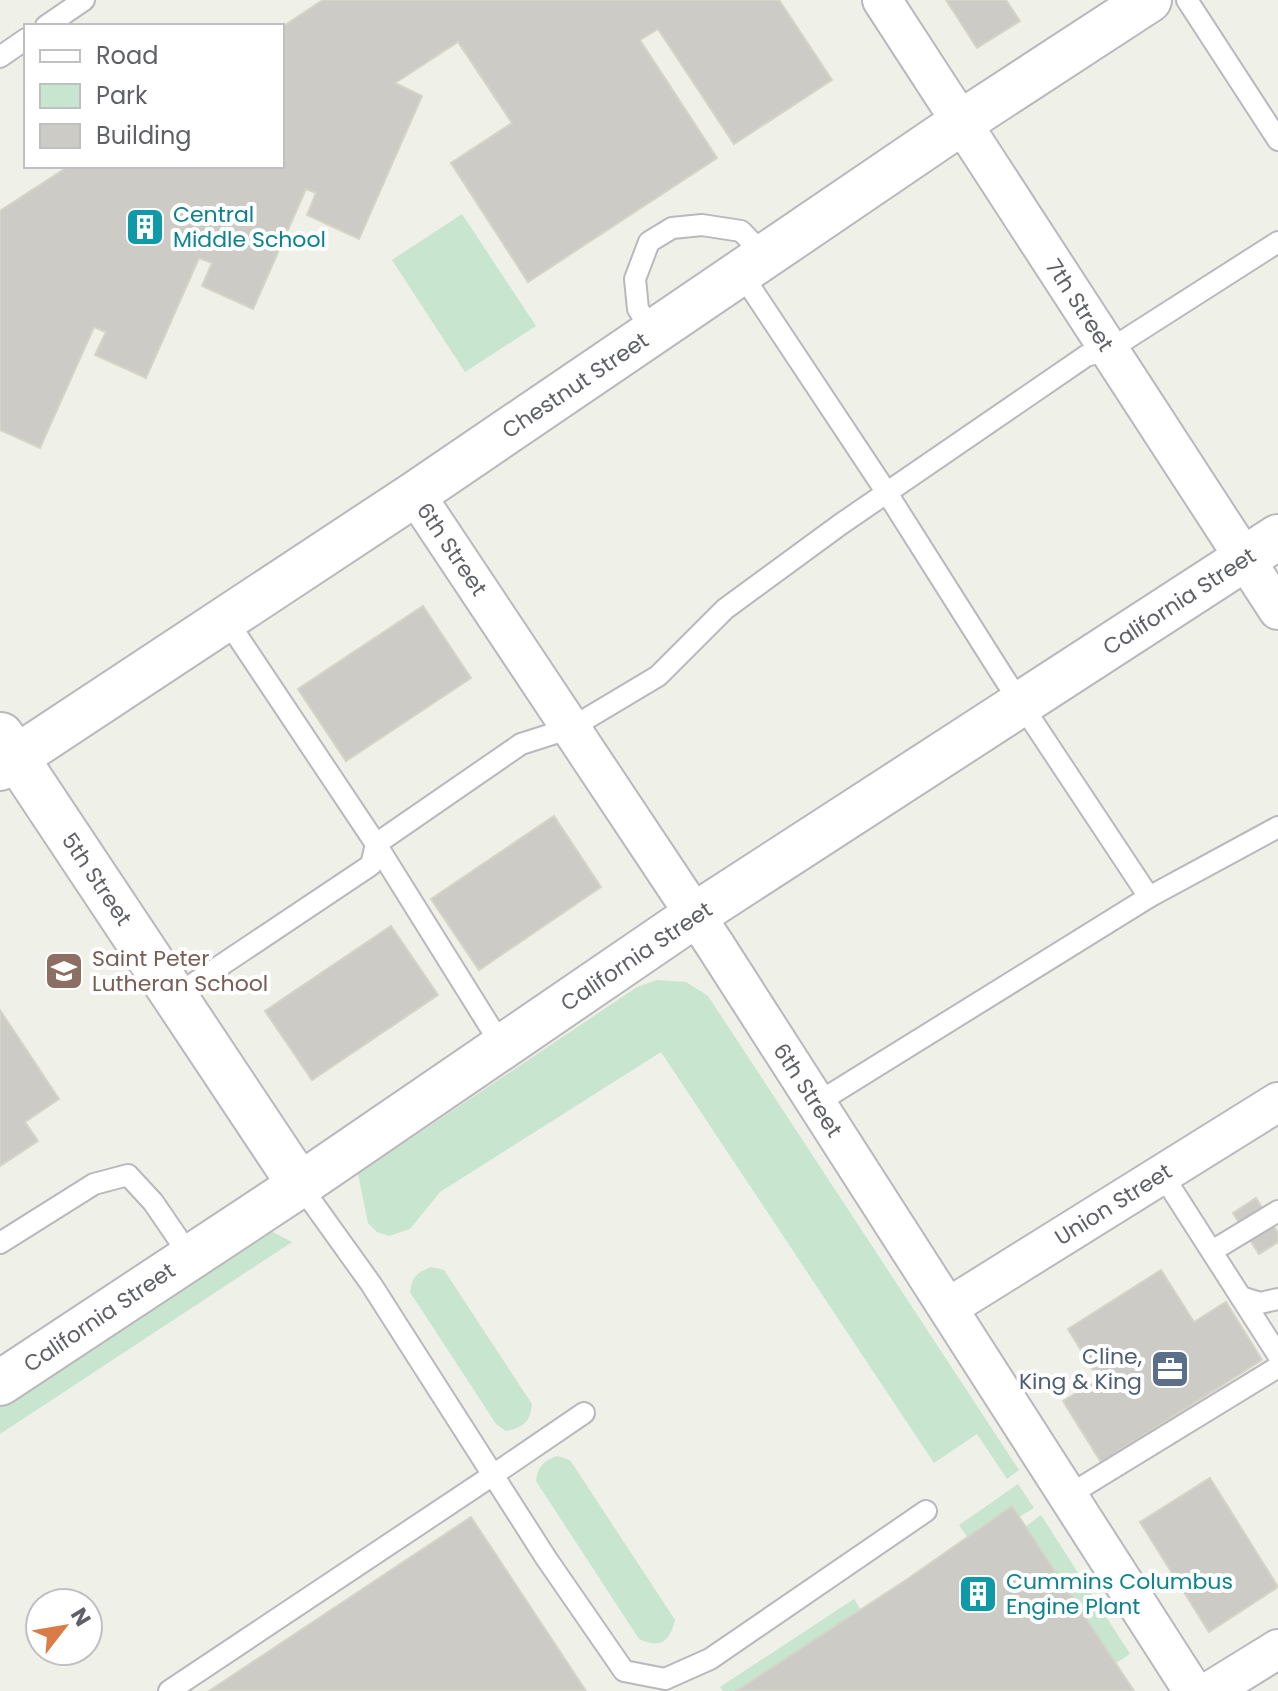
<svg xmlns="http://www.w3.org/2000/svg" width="1278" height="1691" font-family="Poppins,sans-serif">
<rect width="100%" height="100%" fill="#eff0e8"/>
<g fill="#c8e5d0">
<polygon points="462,214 536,326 465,372 392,260"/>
<polygon points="657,980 686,982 708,996 1019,1470 1007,1479 977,1434 934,1463 661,1052 440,1192 410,1229 389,1236 377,1232 368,1223 358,1174 637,987"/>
<polygon points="269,1230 292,1242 0,1434 0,1407"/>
<path d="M431 1267 444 1270 532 1404C530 1422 524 1427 506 1431L496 1424 410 1292C412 1277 417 1272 431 1267Z"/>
<path d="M557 1456 570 1460 675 1620C669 1642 661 1649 639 1639L536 1481C538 1467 543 1461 557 1456Z"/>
<polygon points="1018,1484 1034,1508 1019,1517 968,1538 959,1525"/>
<polygon points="1041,1515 1130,1654 1116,1663 1025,1527"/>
<polygon points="854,1599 861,1610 736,1691 723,1691 720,1687"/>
</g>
<g fill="#cccbc5" stroke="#d4d4c7" stroke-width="2">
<polygon points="323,0 779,0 832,80 734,144 658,29 640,40 717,158 528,282 451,163 512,123 458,42 395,83 422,96 359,239 307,215 316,193 306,189 253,309 202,286 212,263 199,258 146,378 95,355 106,332 94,327 40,448 0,430 0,211 69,166 282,166 282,27"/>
<polygon points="946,0 1006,0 1020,21 977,48"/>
<polygon points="423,606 471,678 346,761 298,689"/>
<polygon points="554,816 601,887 479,970 431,899"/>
<polygon points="391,926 438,995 312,1080 265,1011"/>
<polygon points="0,1010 59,1099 25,1122 38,1141 0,1166"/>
<polygon points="1256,1198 1278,1233 1278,1242 1259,1254 1233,1213"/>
<polygon points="1161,1270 1194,1322 1226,1302 1262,1360 1101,1462 1063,1401 1099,1379 1068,1329"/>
<polygon points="1210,1478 1278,1587 1209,1632 1140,1522"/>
<polygon points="1012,1506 1134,1691 736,1691 906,1580"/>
<polygon points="471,1517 586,1691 209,1691"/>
</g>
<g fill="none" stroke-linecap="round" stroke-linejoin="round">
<g stroke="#b8b8bd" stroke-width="24">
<g id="service">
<polyline points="1187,0 1278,140"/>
<polyline points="46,26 84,0"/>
<polyline points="0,57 26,39"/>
<polyline points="741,273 887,493 1004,678 1149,897"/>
<polyline points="653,332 638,309 635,279 649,242 672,228 702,225 741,231 765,256"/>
<polyline points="226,619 376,844 502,1046"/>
<polyline points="175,996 371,865 376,844 521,744 571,728 658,676 725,609 841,524 1086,356 1109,350 1278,242"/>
<polyline points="817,1103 1149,897 1278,827"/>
<polyline points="1162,1174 1278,1355"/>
<polyline points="0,1243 94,1184 128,1175 153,1202 190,1256"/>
<polyline points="1212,1251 1278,1211"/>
<polyline points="1241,1297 1260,1303 1278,1299"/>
<polyline points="584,1413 493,1475 546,1558 624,1671 665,1679 710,1659 926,1511"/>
<polyline points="1069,1495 1278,1367"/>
<polyline points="169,1691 493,1475 371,1284 300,1185"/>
</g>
</g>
<g stroke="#b8b8bd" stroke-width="42">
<g id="minor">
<polyline points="882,0 1278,610"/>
<polyline points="415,494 715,945 1193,1691"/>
<polyline points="949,1307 1278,1102"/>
<polyline points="1210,1691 1278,1649"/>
</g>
</g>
<g stroke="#b8b8bd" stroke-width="48">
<g id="tertiary">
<polyline points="1,735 300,1185"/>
<polyline points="0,768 415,494 962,122 1149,0"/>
<polyline points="0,1383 300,1185 695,915 1278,537"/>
</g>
</g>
<use href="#service" stroke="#fff" stroke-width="20"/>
<use href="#minor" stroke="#fff" stroke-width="38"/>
<use href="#tertiary" stroke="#fff" stroke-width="44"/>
</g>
<defs>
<g id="building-square" transform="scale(2)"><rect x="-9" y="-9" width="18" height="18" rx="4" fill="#0f9aa8" stroke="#fff"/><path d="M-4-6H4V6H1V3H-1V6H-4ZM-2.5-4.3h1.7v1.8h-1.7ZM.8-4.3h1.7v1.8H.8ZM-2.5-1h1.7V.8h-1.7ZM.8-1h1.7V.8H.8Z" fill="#fff"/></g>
<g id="school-square" transform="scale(2)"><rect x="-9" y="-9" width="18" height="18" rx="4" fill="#8d6e63" stroke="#fff"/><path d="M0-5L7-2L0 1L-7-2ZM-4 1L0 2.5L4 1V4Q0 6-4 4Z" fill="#fff"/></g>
<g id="office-square" transform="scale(2)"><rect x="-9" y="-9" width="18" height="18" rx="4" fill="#5c6f8a" stroke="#fff"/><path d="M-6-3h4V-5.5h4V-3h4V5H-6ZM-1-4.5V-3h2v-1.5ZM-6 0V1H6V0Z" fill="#fff"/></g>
</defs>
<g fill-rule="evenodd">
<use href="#building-square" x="145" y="227"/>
<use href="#school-square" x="64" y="971"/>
<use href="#office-square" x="1170" y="1369"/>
<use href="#building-square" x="978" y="1594"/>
</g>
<g text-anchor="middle" stroke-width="8" stroke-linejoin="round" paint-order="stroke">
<g font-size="22" fill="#0d838f" stroke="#fff" text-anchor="start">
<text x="173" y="222">Central<tspan x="173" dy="25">Middle School</tspan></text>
<text x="1006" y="1589">Cummins Columbus<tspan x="1006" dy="25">Engine Plant</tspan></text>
</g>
<g font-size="22" fill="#5f6167" stroke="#fff">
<text transform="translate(1080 305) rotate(57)" y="8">7th Street</text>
<text transform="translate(575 385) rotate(-34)" y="8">Chestnut Street</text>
<text transform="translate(452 549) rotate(56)" y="8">6th Street</text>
<text transform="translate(1179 601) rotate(-33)" y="8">California Street</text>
<text transform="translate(97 879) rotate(56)" y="8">5th Street</text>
<text transform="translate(636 956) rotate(-34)" y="8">California Street</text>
<text transform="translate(808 1090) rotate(57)" y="8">6th Street</text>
<text transform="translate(1113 1204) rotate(-32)" y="8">Union Street</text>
<text transform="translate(99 1317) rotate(-34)" y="8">California Street</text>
</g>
<g font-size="22" fill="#785e54" stroke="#fff" text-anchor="start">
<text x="92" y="966">Saint Peter<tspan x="92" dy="25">Lutheran School</tspan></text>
</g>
<g font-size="22" fill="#4e5e75" stroke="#fff" text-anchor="end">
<text x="1142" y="1364">Cline,<tspan x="1142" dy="25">King &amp; King</tspan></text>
</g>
</g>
<rect x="24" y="24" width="260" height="144" fill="#ffffff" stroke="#bfc0c2" stroke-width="2"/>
<rect x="40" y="50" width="40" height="12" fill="#ffffff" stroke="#bfc0c2" stroke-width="2"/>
<text x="96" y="64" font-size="24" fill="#5f6167">Road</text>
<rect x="40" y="84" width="40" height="24" fill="#c8e5d0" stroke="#bfc0c2" stroke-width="2"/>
<text x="96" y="104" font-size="24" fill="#5f6167">Park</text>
<rect x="40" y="124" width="40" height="24" fill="#cccbc5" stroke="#bfc0c2" stroke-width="2"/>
<text x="96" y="144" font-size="24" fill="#5f6167">Building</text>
<g transform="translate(64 1627) rotate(59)"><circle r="38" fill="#ffffff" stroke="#bfc0c2" stroke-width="2"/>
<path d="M0-6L14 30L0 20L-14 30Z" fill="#d97c45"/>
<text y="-12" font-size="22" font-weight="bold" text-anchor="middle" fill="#5f6167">N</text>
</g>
</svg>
